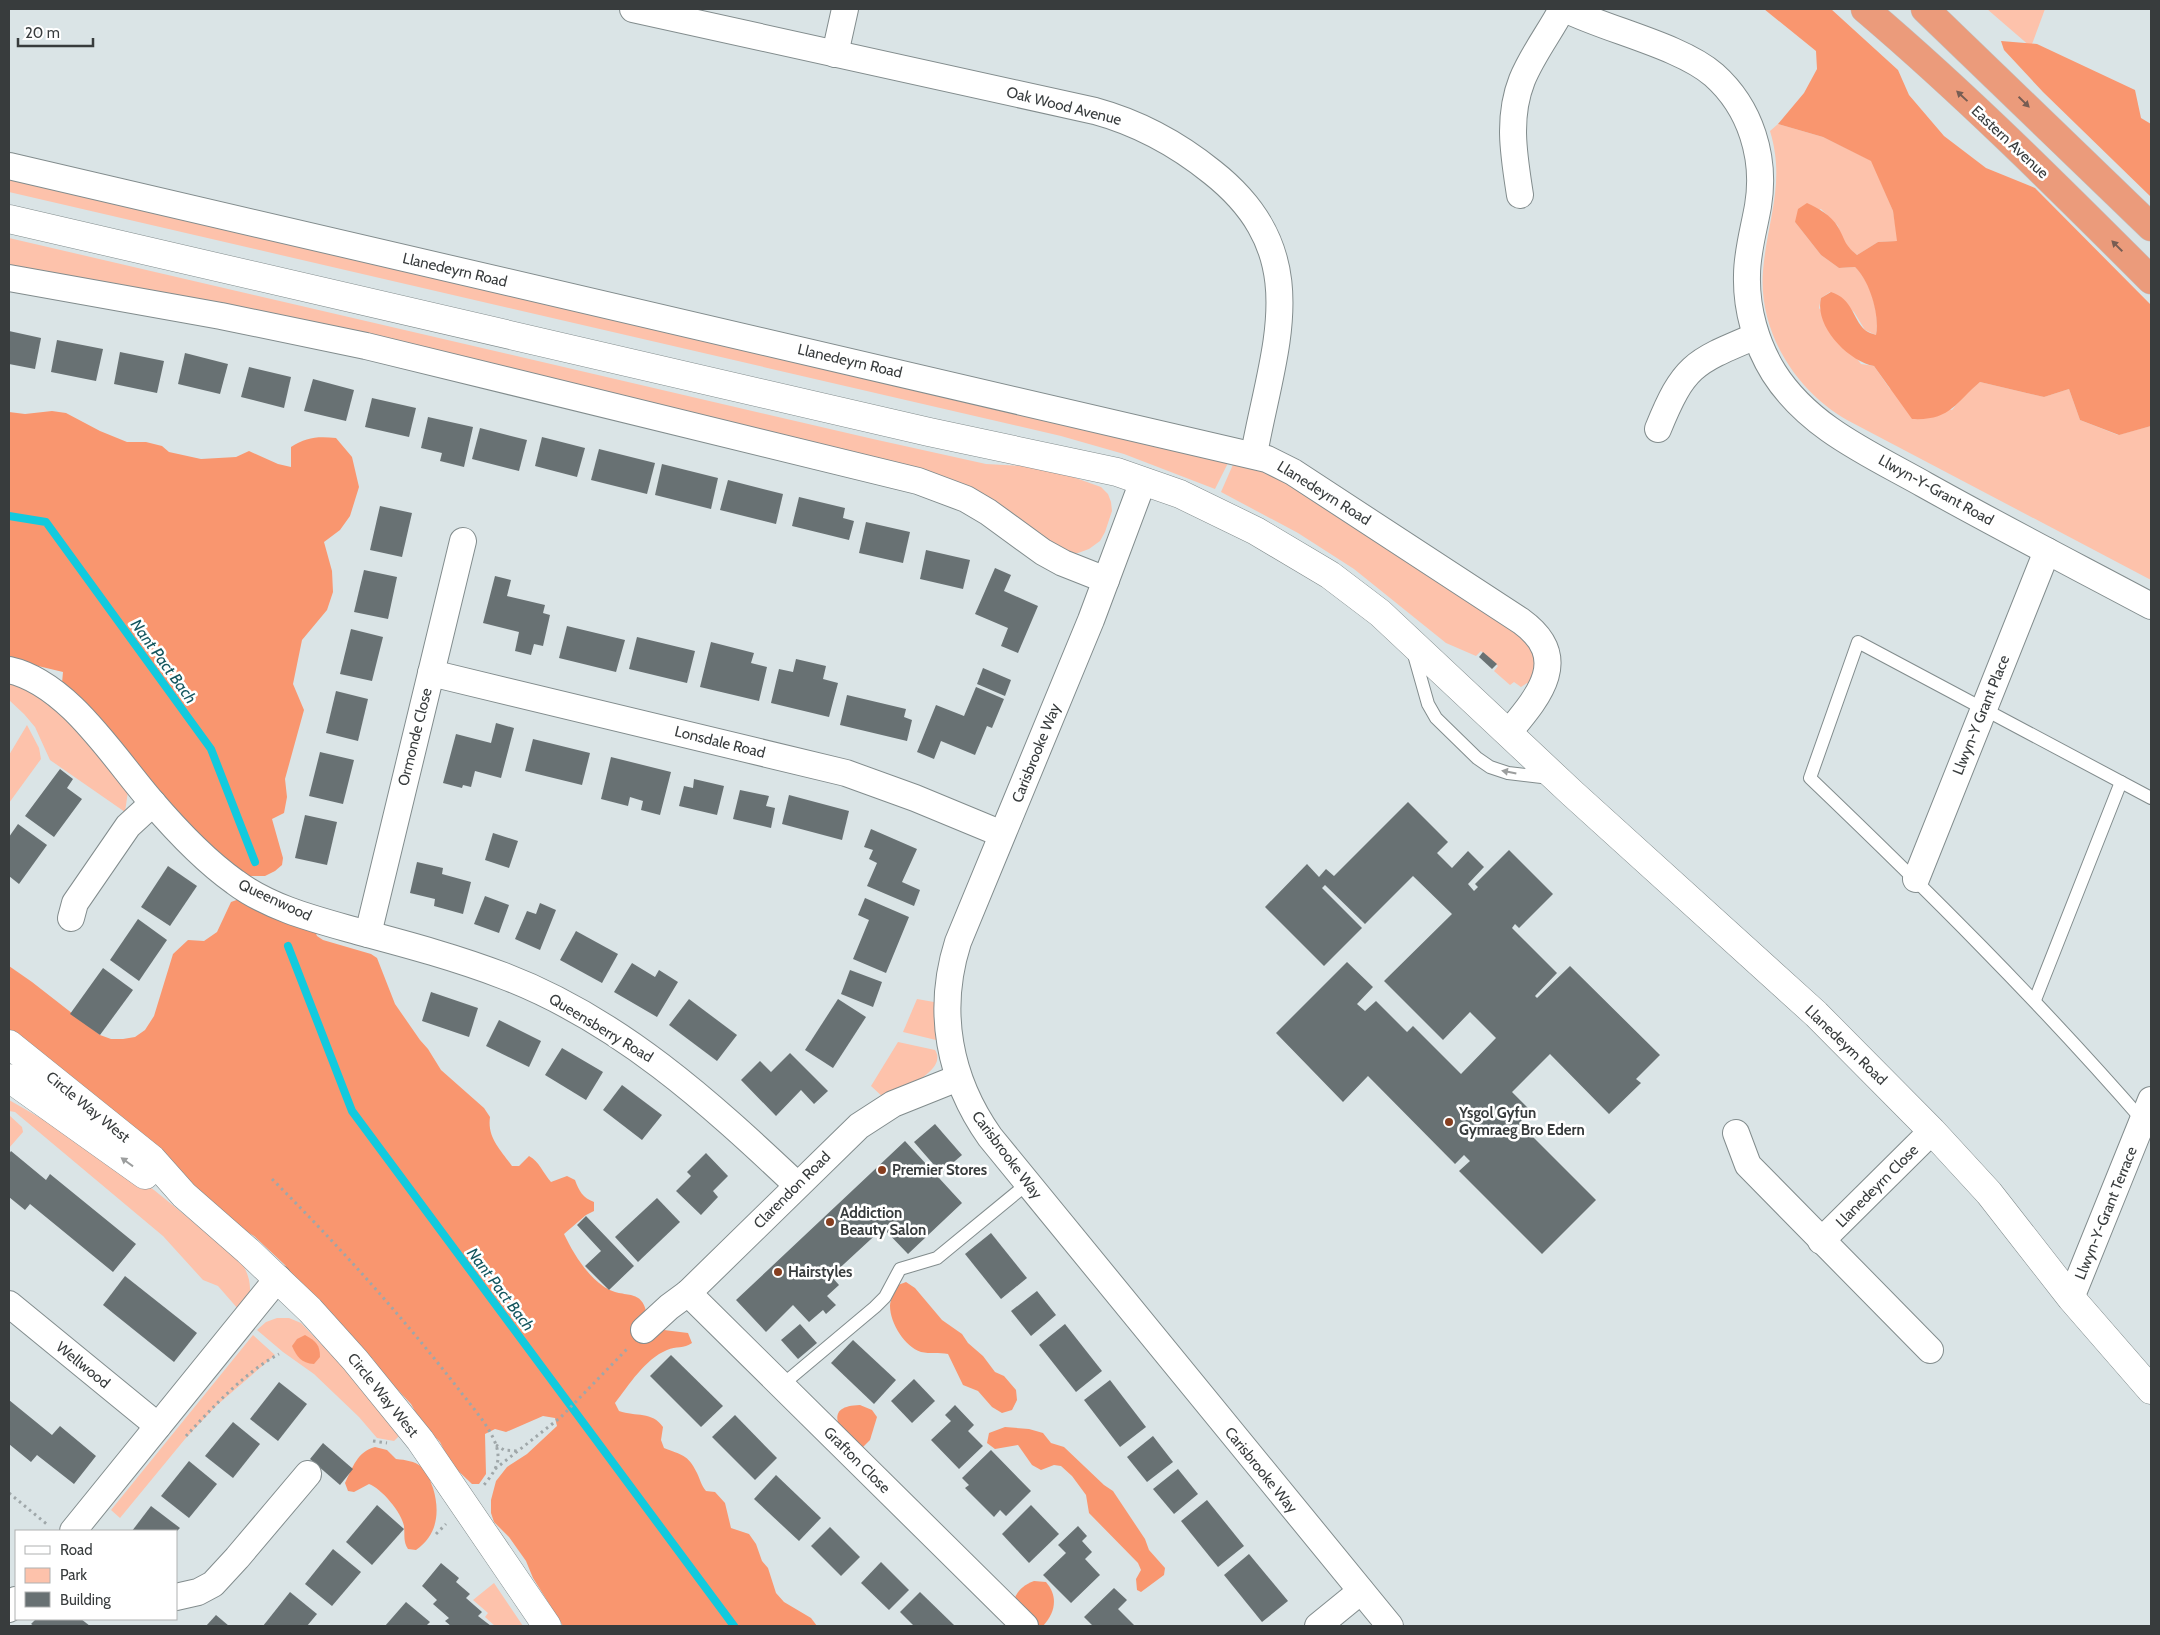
<svg xmlns="http://www.w3.org/2000/svg" width="2160" height="1635" font-family="Cabin,sans-serif">
<rect width="100%" height="100%" fill="#dae4e6"/>
<g fill="#fdc2ab">
<polygon points="1987,9 2045,9 2031,47"/>
<path d="M1778 124 1823 137 1872 161 1893 211 1898 241 1878 242 1857 255 1844 244 1838 226 1821 209 1795 222 1821 255 1839 268 1855 267C1871 282 1880 314 1876 335L1865 330 1854 312 1830 292 1821 298 1819 308 1861 364 1874 366 1890 389 1952 410 1963 396 1980 382 2044 397 2069 389 2080 420 2118 435 2151 426V580L1847 420C1796 391 1758 332 1763 271 1767 221 1786 183 1770 131Z"/>
<polygon points="9,176 1230,459 1215,489 1124,454 1061,436 9,192"/>
<polygon points="9,238 873,439 986,464 1023,466 1070,476 1101,487 1108,494 1111,502 1112,511 1105,532 1100,541 1089,549 1078,553 1067,554 1006,514 9,268"/>
<polygon points="1235,460 1276,473 1525,635 1539,657 1532,687 1527,683 1521,687 1514,682 1510,685 1494,671 1498,666 1481,651 1476,656 1446,643 1354,569 1298,533 1221,492"/>
<polygon points="9,678 48,696 128,791 125,812 50,760 35,727 24,714 9,700"/>
<polygon points="27,725 39,748 41,759 9,803 9,755"/>
<polygon points="917,999 934,1002 936,1040 903,1032"/>
<path d="M898 1042 935 1050C949 1071 898 1091 884 1098L871 1086Z"/>
<path d="M9 1100 100 1152 154 1190 239 1259C249 1273 252 1285 249 1302L239 1310 218 1286 203 1280 163 1236 15 1112 9 1111Z"/>
<polygon points="9,1115 22,1127 23,1132 9,1148"/>
<polygon points="277,1318 289,1318 301,1323 351,1375 399,1436 394,1441 377,1438 359,1417 314,1374 283,1352 257,1330 266,1322"/>
<polygon points="253,1335 275,1355 217,1405 185,1439 120,1518 111,1510"/>
<polygon points="494,1583 523,1626 495,1626 485,1617 488,1613 473,1600"/>
</g>
<g fill="#f9966f">
<path d="M1764 9H1831L1898 70 1909 95 1944 136 1986 168 2035 188 2151 305V426L2119 435 2080 420 2069 389 2044 397 1980 382C1955 403 1950 421 1912 419L1874 366C1848 361 1814 326 1821 298L1831 292C1853 299 1852 318 1865 330 1867 332 1873 334 1876 335 1880 316 1870 281 1855 267L1839 268 1821 255 1795 222 1798 209 1807 203C1818 208 1831 215 1838 227 1846 241 1843 243 1857 255L1878 242 1897 241 1893 211 1871 161 1823 137 1778 124 1804 93 1817 69 1816 51Z"/>
<polygon points="2001,41 2037,44 2135,90 2141,118 2151,124 2151,197 2043,92 2004,50"/>
<path d="M52 411 66 413 100 431 127 442H146L162 446 169 452 201 459 236 457 249 451 278 464 291 467V447C306 437 318 436 336 438L352 457 359 487 350 516 340 530 324 542 332 571 333 592 327 610 302 640 293 684 304 710 285 779 287 797 284 813 272 819 283 858 282 865 275 871 265 876H249L208 848 62 683 63 672 9 659V412L25 414Z"/>
<path d="M245 897 312 924 317 936 323 940 371 954 377 958 395 1004 420 1040 428 1049 441 1070 484 1108 490 1117C487 1138 501 1150 512 1166H519L529 1156C539 1161 543 1173 551 1182L567 1176 575 1180C579 1191 583 1198 594 1202V1211L586 1215 564 1234C573 1253 586 1274 603 1286 625 1302 645 1283 648 1323L664 1330 688 1333 692 1343C684 1349 676 1346 667 1350 645 1359 629 1385 615 1403L619 1411C636 1417 652 1411 663 1427L661 1440 664 1448C681 1455 688 1454 697 1473 700 1479 701 1485 706 1491L715 1492 725 1503 731 1528 749 1534 756 1544 762 1561 768 1568 776 1593 784 1602 811 1618 817 1626H563L533 1578 526 1561 509 1537 494 1522 491 1513V1500L496 1481 507 1467 527 1454 557 1426 555 1418 543 1416 506 1432 495 1429 485 1434 486 1474 479 1484H472L451 1464 440 1442 421 1422 411 1404 382 1373 373 1359 361 1351 295 1281 285 1265 254 1236 241 1228 9 1032V966L32 982 100 1035 111 1039H123L135 1037 145 1030 154 1016 173 954 188 940 204 941 217 932 231 902Z"/>
<path d="M906 1282 915 1288 942 1320 962 1334 968 1343 983 1356 995 1372 1004 1376 1016 1390 1017 1400 1012 1410 1002 1413 992 1407 978 1391 963 1385 948 1354C939 1352 930 1354 921 1352 905 1347 890 1323 890 1306 890 1300 895 1291 898 1285Z"/>
<path d="M305 1335C316 1341 320 1345 320 1357L314 1364C301 1363 297 1357 292 1346L297 1339Z"/>
<path d="M860 1405 872 1410 877 1417 870 1440 863 1447 853 1446C838 1428 824 1406 860 1405Z"/>
<polygon points="1005,1427 1029,1429 1043,1433 1051,1443 1064,1447 1104,1485 1113,1491 1145,1539 1149,1550 1165,1568 1164,1575 1141,1592 1137,1590 1136,1579 1141,1570 1138,1563 1089,1513 1086,1495 1072,1476 1061,1466 1054,1465 1041,1470 1032,1465 1018,1445 995,1449 987,1443 989,1433"/>
<path d="M375 1447 387 1450 396 1459C406 1460 414 1461 422 1467 428 1471 430 1481 433 1488 440 1511 438 1535 416 1550L408 1549C403 1541 405 1536 404 1526 402 1513 381 1488 369 1484L354 1492 348 1491 345 1483C353 1467 357 1452 375 1447Z"/>
<path d="M1034 1581 1046 1582C1058 1596 1056 1612 1043 1626H1025L1012 1607C1015 1593 1021 1586 1034 1581Z"/>
</g>
<g fill="none" stroke-linecap="round" stroke-linejoin="round">
<g stroke="#12cade" stroke-width="8">
<polyline points="9,516 46,522 211,749 255,862"/>
<polyline points="288,946 352,1111 734,1626"/>
</g>
</g>
<g fill="#687173">
<polygon points="9,331 41,338 35,369 9,364"/>
<polygon points="57,340 103,349 96,381 51,372"/>
<polygon points="120,352 164,361 157,393 114,384"/>
<polygon points="185,353 228,364 220,394 178,384"/>
<polygon points="249,367 291,377 284,408 241,397"/>
<polygon points="313,379 354,390 346,421 304,411"/>
<polygon points="372,398 416,408 409,437 365,427"/>
<polygon points="428,417 473,427 464,467 440,461 442,453 421,448"/>
<polygon points="480,428 527,440 519,471 472,459"/>
<polygon points="542,437 585,448 577,477 535,466"/>
<polygon points="599,449 655,463 647,494 591,480"/>
<polygon points="662,464 718,478 711,509 655,495"/>
<polygon points="728,480 783,494 776,524 720,510"/>
<polygon points="799,497 845,508 843,518 854,521 849,540 792,526"/>
<polygon points="380,506 412,513 402,557 370,550"/>
<polygon points="866,522 910,532 903,563 859,553"/>
<polygon points="926,550 970,560 963,589 920,579"/>
<polygon points="995,568 1011,575 1004,591 1038,606 1018,653 1001,646 1008,628 975,614"/>
<polygon points="364,570 397,577 388,619 354,612"/>
<polygon points="495,576 511,580 507,596 545,605 543,613 550,615 543,646 534,644 531,655 515,651 519,632 483,623"/>
<polygon points="567,626 625,640 616,672 559,658"/>
<polygon points="351,629 383,637 372,681 340,674"/>
<polygon points="637,637 695,651 687,683 629,669"/>
<polygon points="711,642 754,653 751,663 767,667 759,701 700,687"/>
<polygon points="1483,652 1497,664 1492,669 1479,657"/>
<polygon points="796,659 826,666 823,679 838,683 829,717 771,703 779,669 793,672"/>
<polygon points="983,668 1011,680 1005,696 977,684"/>
<polygon points="976,687 1004,699 992,728 987,726 975,755 941,741 934,759 917,752 936,705 964,716"/>
<polygon points="336,691 368,699 358,741 326,733"/>
<polygon points="847,695 906,709 904,717 912,720 907,741 840,725"/>
<polygon points="496,723 514,728 501,778 475,771 471,787 463,785 462,788 443,783 456,734 491,743"/>
<polygon points="533,739 590,753 582,785 525,771"/>
<polygon points="320,752 354,760 343,804 309,796"/>
<polygon points="611,757 671,772 660,815 641,810 643,801 630,797 628,806 601,799"/>
<polygon points="60,769 73,779 67,788 82,799 54,837 25,816"/>
<polygon points="694,779 724,786 717,815 679,806 684,786 693,788"/>
<polygon points="740,790 769,796 766,806 775,808 771,828 733,819"/>
<polygon points="789,795 849,811 842,840 782,824"/>
<polygon points="1408,802 1448,842 1437,853 1452,868 1468,851 1484,867 1468,884 1474,891 1478,887 1475,884 1509,850 1553,894 1519,928 1515,924 1512,928 1557,973 1535,996 1537,998 1570,966 1660,1055 1636,1079 1641,1083 1609,1114 1550,1054 1512,1092 1531,1111 1519,1123 1596,1200 1542,1254 1459,1171 1470,1161 1464,1155 1455,1164 1368,1076 1343,1102 1276,1033 1347,962 1373,987 1357,1004 1365,1011 1376,1001 1407,1032 1413,1026 1461,1074 1496,1038 1470,1012 1443,1040 1384,981 1452,914 1413,876 1365,924 1325,885 1322,888 1362,928 1324,966 1265,907 1307,864 1319,877 1326,869 1334,876"/>
<polygon points="305,815 337,822 327,865 295,858"/>
<polygon points="18,824 47,845 19,884 9,876 9,837"/>
<polygon points="871,829 917,849 902,882 920,890 914,906 867,886 877,863 869,859 873,850 864,847"/>
<polygon points="493,833 518,841 509,868 485,860"/>
<polygon points="417,862 443,868 442,874 471,882 463,914 434,906 435,899 410,893"/>
<polygon points="168,866 197,886 170,926 141,907"/>
<polygon points="485,896 509,905 499,933 474,924"/>
<polygon points="865,898 909,917 886,973 853,959 869,920 858,915"/>
<polygon points="540,903 556,910 540,950 515,939 527,911 536,914"/>
<polygon points="138,919 167,940 139,981 110,960"/>
<polygon points="576,931 618,954 602,983 560,960"/>
<polygon points="632,963 655,977 659,970 678,982 657,1017 614,992"/>
<polygon points="103,968 133,990 100,1035 70,1014"/>
<polygon points="850,970 882,982 873,1007 841,994"/>
<polygon points="431,992 478,1008 469,1037 422,1021"/>
<polygon points="689,999 737,1035 717,1061 669,1025"/>
<polygon points="838,999 866,1017 833,1068 805,1050"/>
<polygon points="499,1020 541,1041 529,1067 486,1046"/>
<polygon points="562,1048 603,1072 586,1100 545,1075"/>
<polygon points="790,1053 828,1091 814,1104 801,1090 776,1116 741,1080 760,1061 771,1072"/>
<polygon points="622,1085 662,1115 642,1140 603,1110"/>
<polygon points="935,1124 962,1155 941,1173 914,1142"/>
<polygon points="905,1141 962,1203 908,1254 883,1228 831,1276 839,1285 827,1296 836,1305 826,1314 823,1310 809,1322 793,1305 766,1332 736,1300"/>
<polygon points="11,1151 46,1180 50,1174 136,1244 113,1272 30,1204 25,1210 9,1197 9,1154"/>
<polygon points="706,1153 728,1176 713,1191 718,1197 701,1215 676,1191 691,1176 687,1172"/>
<polygon points="657,1198 680,1222 638,1262 615,1237"/>
<polygon points="586,1216 634,1266 609,1290 585,1266 601,1251 577,1225"/>
<polygon points="991,1233 1027,1278 1001,1299 965,1254"/>
<polygon points="125,1276 197,1333 174,1362 103,1305"/>
<polygon points="1037,1291 1056,1315 1031,1336 1011,1311"/>
<polygon points="800,1324 817,1343 798,1359 781,1340"/>
<polygon points="1065,1324 1102,1371 1076,1392 1039,1345"/>
<polygon points="853,1340 896,1380 874,1404 831,1363"/>
<polygon points="671,1355 723,1406 701,1427 650,1376"/>
<polygon points="914,1379 935,1401 912,1423 891,1401"/>
<polygon points="1110,1380 1146,1427 1120,1447 1084,1400"/>
<polygon points="279,1382 307,1404 278,1441 250,1419"/>
<polygon points="9,1400 52,1435 60,1426 96,1456 74,1484 37,1455 31,1462 9,1444"/>
<polygon points="955,1405 974,1425 968,1431 983,1446 959,1469 931,1440 951,1421 945,1415"/>
<polygon points="735,1415 777,1458 755,1480 712,1437"/>
<polygon points="233,1422 260,1444 233,1478 205,1456"/>
<polygon points="1153,1436 1173,1462 1147,1482 1127,1457"/>
<polygon points="323,1443 353,1469 340,1485 310,1459"/>
<polygon points="991,1450 1031,1491 1006,1516 1000,1510 994,1517 965,1488 969,1485 962,1478"/>
<polygon points="189,1461 217,1484 189,1518 161,1496"/>
<polygon points="1178,1469 1198,1494 1174,1514 1153,1489"/>
<polygon points="776,1475 821,1518 799,1541 754,1499"/>
<polygon points="1207,1500 1244,1546 1218,1567 1181,1521"/>
<polygon points="377,1505 404,1529 372,1565 346,1542"/>
<polygon points="1031,1505 1059,1534 1029,1563 1002,1534"/>
<polygon points="151,1506 180,1528 177,1531 132,1531"/>
<polygon points="1078,1526 1087,1536 1082,1541 1092,1552 1085,1559 1100,1575 1071,1603 1043,1575 1066,1553 1058,1545"/>
<polygon points="830,1527 860,1557 841,1576 811,1546"/>
<polygon points="333,1549 361,1572 332,1606 305,1584"/>
<polygon points="1249,1554 1288,1601 1262,1622 1224,1575"/>
<polygon points="881,1562 909,1590 889,1610 861,1583"/>
<polygon points="441,1563 459,1578 456,1582 470,1594 466,1598 482,1612 478,1616 491,1626 451,1626 445,1621 449,1618 433,1604 437,1600 422,1586"/>
<polygon points="1114,1588 1127,1600 1118,1609 1134,1625 1093,1626 1084,1617"/>
<polygon points="290,1592 317,1614 307,1626 263,1626"/>
<polygon points="920,1592 955,1626 914,1626 900,1612"/>
<polygon points="406,1602 430,1622 426,1626 385,1626"/>
<polygon points="216,1615 229,1626 206,1626"/>
<polygon points="36,1619 81,1619 90,1626 34,1626 31,1624"/>
</g>
<g fill="none" stroke-linecap="round" stroke-linejoin="round">
<g stroke="#828c8d" stroke-width="14">
<g id="service">
<polyline points="1413,651 1428,704 1436,718 1477,758 1490,767 1508,773 1550,778"/>
<polyline points="2035,1000 2121,782"/>
<path d="M2144 1122C2039 1001 1926 889 1810 778L1858 642 2151 798"/>
<polyline points="782,1385 875,1307 885,1297 900,1269 937,1258 1027,1184"/>
</g>
</g>
<g stroke="#828c8d" stroke-width="28">
<g id="minor">
<path d="M633 9 1095 111C1139 123 1176 143 1212 172 1316 254 1274 345 1254 454"/>
<path d="M1565 9C1607 30 1681 46 1714 75 1751 108 1766 158 1758 206 1754 229 1747 252 1747 275 1746 309 1756 344 1774 373 1809 428 1870 454 1925 485 2000 527 2076 566 2151 606"/>
<polyline points="835,54 845,9"/>
<path d="M9 166 1267 459 1293 472 1521 621C1572 658 1539 696 1509 732"/>
<path d="M1520 195C1514 156 1507 118 1522 80 1532 55 1550 32 1562 9"/>
<polyline points="9,278 221,316 366,346 918,481 966,499 988,512 1043,552 1063,563 1106,580"/>
<path d="M1658 429C1684 365 1694 362 1756 336"/>
<path d="M1143 481 1091 620 958 942C936 1011 949 1079 990 1137L1390 1626"/>
<path d="M9 670C68 683 113 757 152 802 176 830 204 860 235 882 271 909 318 920 360 932 409 945 457 958 504 976 619 1020 709 1102 797 1185"/>
<polyline points="431,673 846,773 915,798 1002,834"/>
<polyline points="1916,879 2047,551"/>
<polyline points="71,918 75,903 128,826 153,803"/>
<polyline points="368,934 463,541"/>
<polyline points="1736,1133 1748,1165 1930,1350"/>
<polyline points="1821,1241 1932,1131"/>
<polyline points="688,1293 1025,1626"/>
<polyline points="2071,1298 2151,1100"/>
<polyline points="9,1304 158,1426"/>
<polyline points="644,1330 669,1307 688,1293 859,1126 893,1104 958,1078"/>
<polyline points="73,1531 278,1278"/>
<polyline points="176,1597 198,1592 213,1584 237,1558 308,1474"/>
<polyline points="9,1609 16,1600"/>
<polyline points="1318,1626 1361,1591"/>
</g>
</g>
<g stroke="#828c8d" stroke-width="29">
<g id="tertiary">
<polyline points="9,219 929,432 1117,472 1180,494 1256,531 1330,575 1380,613 1572,793 1816,1014 1932,1131 1989,1193 2071,1298 2151,1390"/>
<polyline points="9,1044 152,1159 184,1195 248,1251 310,1310 355,1360 420,1440 547,1626"/>
<polyline points="9,1078 145,1175"/>
</g>
</g>
<g stroke="#bfc1c1" stroke-width="29">
<g id="trunk">
<path d="M1865 9C1965 94 2058 187 2151 280"/>
<polyline points="1925,9 2151,227"/>
</g>
</g>
<g stroke="#9fa7a9" stroke-width="3" stroke-dasharray="2.5 4" stroke-linecap="butt">
<path d="M272 1179C339 1246 402 1316 460 1391 472 1407 498 1435 498 1456 499 1466 490 1478 483 1486"/>
<path d="M186 1436C212 1408 245 1372 279 1354"/>
<polyline points="373,1441 387,1443"/>
<polyline points="496,1445 504,1450 518,1451"/>
<polyline points="495,1469 561,1417 627,1349"/>
<polyline points="9,1493 49,1526"/>
<polyline points="436,1534 446,1524"/>
</g>
<use href="#service" stroke="#fff" stroke-width="12"/>
<use href="#minor" stroke="#fff" stroke-width="26"/>
<use href="#tertiary" stroke="#fff" stroke-width="28"/>
<use href="#trunk" stroke="#eb9b7b" stroke-width="28"/>
</g>
<defs><path id="oneway-solid" d="M-6-.8H1V-3.2L6.5 0L1 3.2V.8H-6Z" transform="scale(1.25)"/></defs>
<g fill="#775d53">
<use href="#oneway-solid" transform="translate(1962 96) rotate(-137)"/>
<use href="#oneway-solid" transform="translate(2024 102) rotate(44)"/>
<use href="#oneway-solid" transform="translate(2117 246) rotate(-135)"/>
</g>
<g fill="#9c9e9e">
<use href="#oneway-solid" transform="translate(1509 772) rotate(-169)"/>
<use href="#oneway-solid" transform="translate(127 1162) rotate(-144)"/>
</g>
<g fill="#863e1f" stroke="#fff" stroke-width="2">
<circle cx="1449" cy="1122" r="5"/>
<circle cx="882" cy="1170" r="5"/>
<circle cx="830" cy="1222" r="5"/>
<circle cx="778" cy="1272" r="5"/>
</g>
<g text-anchor="middle" stroke-width="5" stroke-linejoin="round" paint-order="stroke">
<g font-size="15" fill="#383c3d" stroke="#fff">
<text transform="translate(1064 106) rotate(14)" y="5">Oak Wood Avenue</text>
<text transform="translate(2010 142) rotate(43)" y="5">Eastern Avenue</text>
<text transform="translate(455 270) rotate(13)" y="5">Llanedeyrn Road</text>
<text transform="translate(850 361) rotate(13)" y="5">Llanedeyrn Road</text>
<text transform="translate(1936 490) rotate(29)" y="5">Llwyn-Y-Grant Road</text>
<text transform="translate(1324 493) rotate(32)" y="5">Llanedeyrn Road</text>
<text transform="translate(1981 715) rotate(-68)" y="5">Llwyn-Y Grant Place</text>
<text transform="translate(415 737) rotate(-76)" y="5">Ormonde Close</text>
<text transform="translate(720 742) rotate(14)" y="5">Lonsdale Road</text>
<text transform="translate(1036 753) rotate(-68)" y="5">Carisbrooke Way</text>
<text transform="translate(275 900) rotate(25)" y="5">Queenwood</text>
<text transform="translate(601 1028) rotate(31)" y="5">Queensberry Road</text>
<text transform="translate(1846 1045) rotate(44)" y="5">Llanedeyrn Road</text>
<text transform="translate(88 1107) rotate(39)" y="5">Circle Way West</text>
<text transform="translate(1007 1155) rotate(53)" y="5">Carisbrooke Way</text>
<text transform="translate(1877 1186) rotate(-45)" y="5">Llanedeyrn Close</text>
<text transform="translate(792 1190) rotate(-45)" y="5">Clarendon Road</text>
<text transform="translate(2106 1213) rotate(-68)" y="5">Llwyn-Y-Grant Terrace</text>
<text transform="translate(83 1365) rotate(39)" y="5">Wellwood</text>
<text transform="translate(383 1395) rotate(51)" y="5">Circle Way West</text>
<text transform="translate(857 1460) rotate(45)" y="5">Grafton Close</text>
<text transform="translate(1261 1470) rotate(51)" y="5">Carisbrooke Way</text>
</g>
<g font-size="15" font-weight="bold" fill="#383c3d" stroke="#fff" text-anchor="start">
<text x="1459" y="1118">Ysgol Gyfun<tspan x="1459" dy="17">Gymraeg Bro Edern</tspan></text>
<text x="892" y="1175">Premier Stores</text>
<text x="840" y="1218">Addiction<tspan x="840" dy="17">Beauty Salon</tspan></text>
<text x="788" y="1277">Hairstyles</text>
</g>
<g font-size="16" font-style="italic" fill="#14565e" stroke="#fff">
<text transform="translate(164 661) rotate(54)" y="6">Nant Pact Bach</text>
<text transform="translate(501 1289) rotate(53)" y="6">Nant Pact Bach</text>
</g>
</g>
<rect width="2160" height="1635" fill="none" stroke="#383c3d" stroke-width="20"/>
<rect x="15" y="1530" width="162" height="90" fill="#ffffff" stroke="#afb1b1"/>
<rect x="25" y="1546" width="25" height="8" fill="#ffffff" stroke="#afb1b1"/>
<text x="60" y="1555" font-size="15" fill="#383c3d">Road</text>
<rect x="25" y="1568" width="25" height="15" fill="#fdc2ab" stroke="#afb1b1"/>
<text x="60" y="1580" font-size="15" fill="#383c3d">Park</text>
<rect x="25" y="1592" width="25" height="15" fill="#687173" stroke="#afb1b1"/>
<text x="60" y="1605" font-size="15" fill="#383c3d">Building</text>
<path d="M18 38v8h75v-8" fill="none" stroke="#383c3d" stroke-width="2.5"/>
<text x="25" y="38" font-size="15" fill="#383c3d" stroke="#ffffff" stroke-width="4" paint-order="stroke">20 m</text>
</svg>
